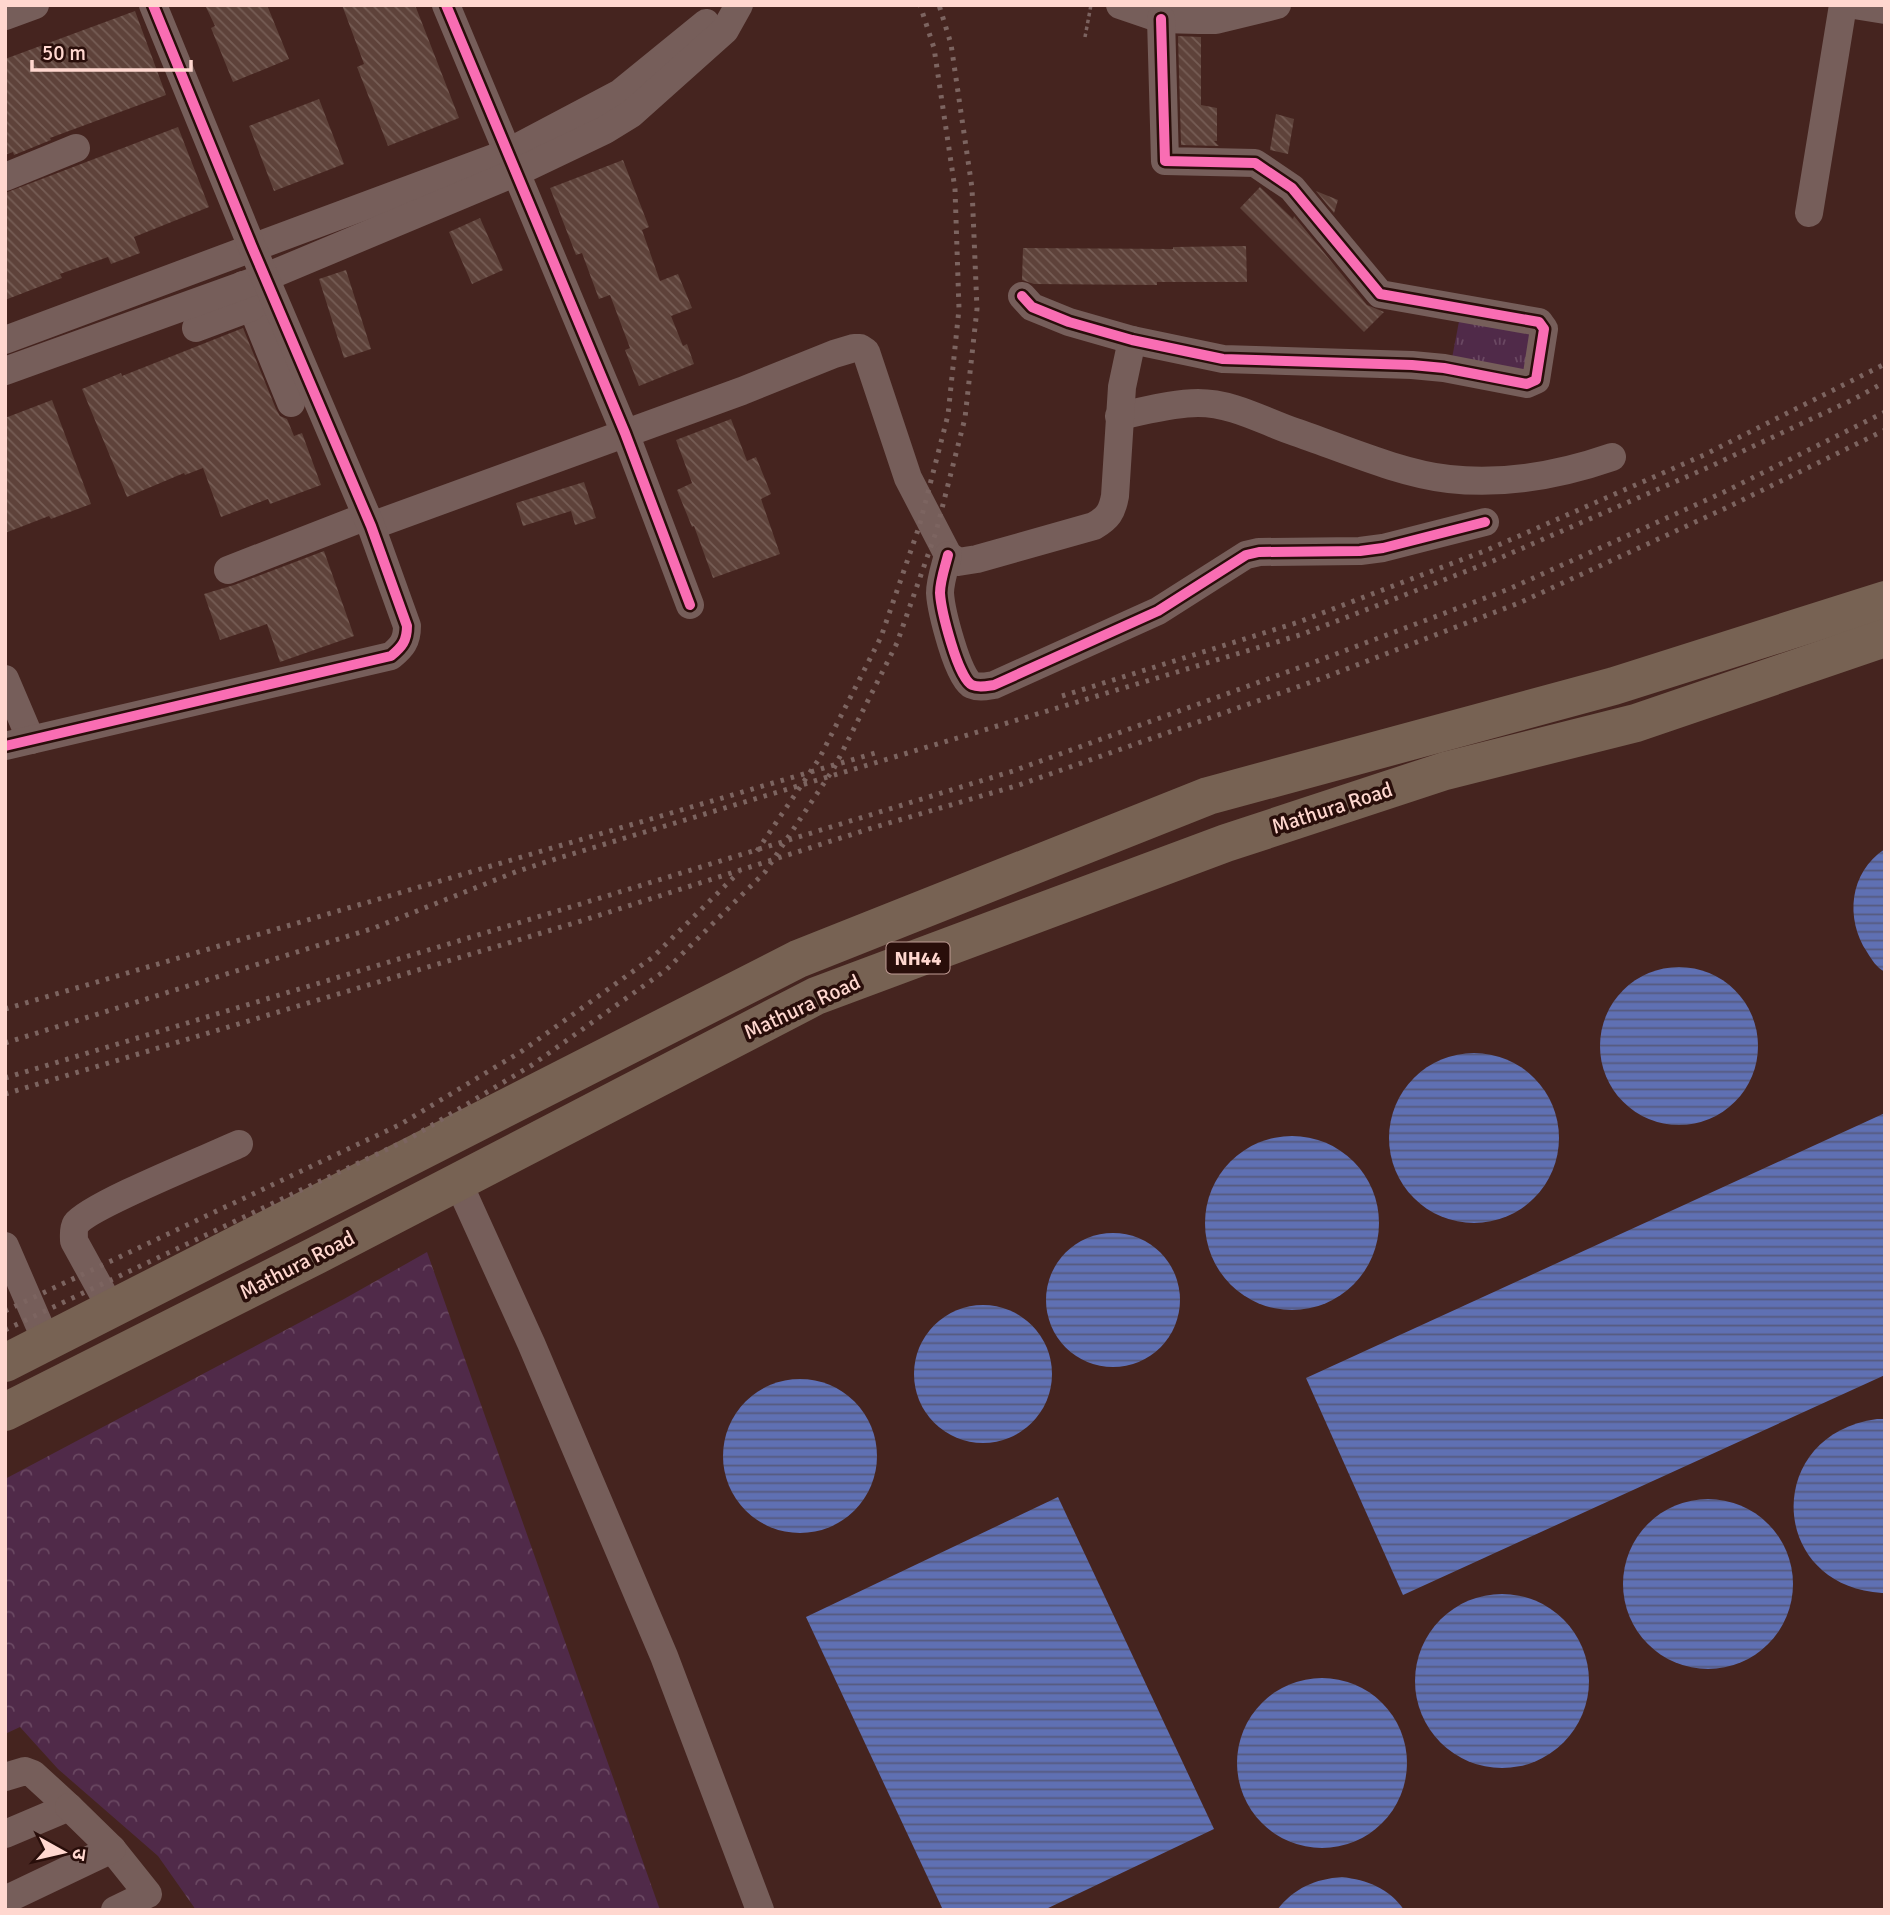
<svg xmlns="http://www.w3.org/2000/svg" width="1890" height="1915" font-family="Signika,'Noto Sans Devanagari',sans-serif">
<defs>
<pattern id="forest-crowns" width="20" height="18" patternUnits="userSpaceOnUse" patternTransform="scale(1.75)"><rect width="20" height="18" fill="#502a49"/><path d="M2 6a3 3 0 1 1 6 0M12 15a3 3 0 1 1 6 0" fill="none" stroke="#6a4862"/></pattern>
<pattern id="park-tufts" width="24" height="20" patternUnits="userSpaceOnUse" patternTransform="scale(1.75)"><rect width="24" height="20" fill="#502a49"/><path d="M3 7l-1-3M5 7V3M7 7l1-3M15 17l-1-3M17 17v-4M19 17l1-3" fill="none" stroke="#6a4862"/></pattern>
<pattern id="water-rules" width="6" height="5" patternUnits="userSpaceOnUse" patternTransform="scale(1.75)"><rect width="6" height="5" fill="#5f70b3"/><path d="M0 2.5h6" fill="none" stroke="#565a7e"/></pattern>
<pattern id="building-back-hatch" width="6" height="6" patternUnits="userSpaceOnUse" patternTransform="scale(1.75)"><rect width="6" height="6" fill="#5e423a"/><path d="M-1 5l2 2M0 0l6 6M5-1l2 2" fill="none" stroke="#765d55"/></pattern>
</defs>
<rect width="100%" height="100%" fill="#45241f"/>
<polygon fill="url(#forest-crowns)" points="427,1252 660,1910 196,1910 158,1856 58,1769 20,1727 5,1734 5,1479 344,1299"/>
<polygon fill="url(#park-tufts)" points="1460,316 1534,333 1529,372 1450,369"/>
<g fill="url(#water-rules)">
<path d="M1885 849V972C1876 967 1872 960 1867 952 1845 919 1849 872 1885 849Z"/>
<circle cx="1679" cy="1046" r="79"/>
<circle cx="1474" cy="1138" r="85"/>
<polygon points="1885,1113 1885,1375 1403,1595 1306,1378"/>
<circle cx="1292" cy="1223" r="87"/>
<circle cx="1113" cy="1300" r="67"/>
<circle cx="983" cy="1374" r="69"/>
<circle cx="800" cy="1456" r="77"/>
<path d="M1877 1419H1885V1593H1882C1767 1586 1763 1434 1877 1419Z"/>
<polygon points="1058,1497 1214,1829 1044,1910 943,1910 806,1617"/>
<circle cx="1708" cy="1584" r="85"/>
<circle cx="1502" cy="1681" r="87"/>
<circle cx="1322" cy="1763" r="85"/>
<path d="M1342 1877C1367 1880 1389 1888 1404 1910H1277C1294 1888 1315 1879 1342 1877Z"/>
</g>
<g fill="url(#building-back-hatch)">
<polygon points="205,5 267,5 289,59 233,82 211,28 215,26"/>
<polygon points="342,5 415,5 459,118 388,146 357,67 364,64"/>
<polygon points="135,11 166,95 50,138 51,140 14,155 13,152 5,155 5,59"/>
<polygon points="1178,36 1201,37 1201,105 1217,108 1217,141 1214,141 1219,146 1181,145"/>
<polygon points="319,99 344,164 274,191 249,126"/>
<polygon points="1276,114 1294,119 1288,154 1270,150"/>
<polygon points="178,127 209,207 134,237 140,253 111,264 108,257 60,274 62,278 5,300 5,193"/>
<polygon points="623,160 649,227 642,230 660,281 678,274 692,308 671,316 683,346 687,344 694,364 639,386 625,350 630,348 610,295 599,299 582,253 576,255 550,188"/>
<polygon points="1260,187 1293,219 1294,216 1367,305 1384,312 1364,332 1240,208"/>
<polygon points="1316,191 1338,200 1334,213"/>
<polygon points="480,218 503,270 472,284 449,232"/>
<polygon points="1246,246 1247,282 1157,282 1157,285 1034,284 1022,280 1023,248 1173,249 1173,247"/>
<polygon points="346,270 371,349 344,358 319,279"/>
<polygon points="243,328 276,409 280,416 287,419 294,436 302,433 321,485 270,504 268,499 221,517 203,468 185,475 184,473 127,497 82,389 121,373 122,376"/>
<polygon points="52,400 91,504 51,519 49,516 5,533 5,418"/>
<polygon points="731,419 747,461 756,457 771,494 761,499 780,554 713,578 694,526 692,527 677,490 692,483 676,440"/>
<polygon points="584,482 596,518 575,525 571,511 523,526 516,503"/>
<polygon points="324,551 354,636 280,662 267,624 220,640 204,594 234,585"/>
</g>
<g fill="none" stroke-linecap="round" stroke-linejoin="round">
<polyline stroke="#7b6360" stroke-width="3.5" stroke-dasharray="3.5 3.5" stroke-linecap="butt" points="1085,37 1091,5"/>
<g stroke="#765e5a" stroke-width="28">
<polyline points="446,5 625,433 690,605"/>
<polyline points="1120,5 1161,19 1199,20 1216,20 1277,5"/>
<polyline points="1854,5 1885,10"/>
<polyline points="5,16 35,5"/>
<polyline points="5,177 76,148"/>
<polyline points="1809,213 1843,5"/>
<polyline points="243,285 291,403"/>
<polyline points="1022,296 1032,307 1069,322 1132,340 1223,359 1412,365 1444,368 1527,384 1536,380 1544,329 1539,322 1380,294 1292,188 1255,163 1165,161 1161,19"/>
<polyline points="196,328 252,307"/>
<polyline points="5,340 507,153 620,93 706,23"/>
<polyline points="5,371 266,277 517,172 605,130 631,114 725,30 739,5"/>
<path d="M1119 416C1145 411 1172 403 1198 403 1233 403 1263 421 1295 432 1342 448 1401 474 1449 479 1504 485 1560 475 1612 457"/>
<path d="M371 526 742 391 834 354 854 348H860L866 352 908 478 948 555 958 562 977 559 1094 526C1108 518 1112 512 1115 496L1122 387 1132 340"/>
<path d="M948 555C945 567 940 581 940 593 941 610 958 679 972 685 979 688 987 686 994 685L1158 611 1246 555 1259 552 1360 551 1383 548 1485 522"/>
<polyline points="228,570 367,516"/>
<polyline points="5,679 31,740"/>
<path d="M5 746 391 656C402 647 407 641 407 626L371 526 252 247 153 5"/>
<polyline points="458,1182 531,1343 664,1656 760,1910"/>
<polyline points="5,1246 47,1343"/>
<path d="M112 1310 74 1241C74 1235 73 1229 76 1224 88 1206 211 1157 239 1144"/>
<polyline points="5,1777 25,1771 33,1774 69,1807 5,1834"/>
<polyline points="112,1849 148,1894 115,1910"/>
<polyline points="5,1900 112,1849 69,1807"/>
</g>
<g stroke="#776253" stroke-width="38">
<polyline points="5,1363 798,959 1208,796 1614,686 1885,600"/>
<polyline points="5,1412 317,1255 816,996 1226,843 1445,771 1636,723 1885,638"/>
</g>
<g stroke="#7c6460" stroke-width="5" stroke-dasharray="3.5 7" stroke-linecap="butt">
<polyline points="1062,696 1299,622 1487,550 1704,455 1885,364"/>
<polyline points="757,851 819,759 881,637 919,527 948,415 959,309 955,189 934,48 920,5"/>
<polyline points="5,1009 875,753"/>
<polyline points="5,1043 374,928 518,871 562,857 1303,634 1493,561 1709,467 1854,399 1885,382"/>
<polyline points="5,1078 574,906 1013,771 1312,663 1509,589 1722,493 1885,412"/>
<polyline points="5,1094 578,922 872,828 1019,785 1320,679 1519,603 1728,507 1885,430"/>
<polyline points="5,1311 401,1124 522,1051 653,957 739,872"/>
<polyline points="5,1330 409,1139 532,1065 666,970 765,872 834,768 897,643 936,532 965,418 977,309 972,188 951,44 939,5"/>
</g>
<g stroke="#290e0a" stroke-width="15">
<g id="cycleway">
<polyline points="446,5 625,433 690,605"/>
<polyline points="1022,296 1032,307 1069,322 1132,340 1223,359 1412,365 1444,368 1527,384 1536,380 1544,329 1539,322 1380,294 1292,188 1255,163 1165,161 1161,19"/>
<path d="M948 555C945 567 940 581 940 593 941 610 958 679 972 685 979 688 987 686 994 685L1158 611 1246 555 1259 552 1360 551 1383 548 1485 522"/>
<path d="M5 746 391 656C402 647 407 641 407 626L371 526 252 247 153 5"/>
</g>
</g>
<use href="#cycleway" stroke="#f96db3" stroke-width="10"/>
</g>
<g text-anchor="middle" stroke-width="7" stroke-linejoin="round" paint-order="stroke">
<rect fill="#290e0a" stroke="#bf9b94" stroke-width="2" x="886.5" y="942.5" width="63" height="31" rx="5"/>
<g font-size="19" font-weight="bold" fill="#ffd7cf">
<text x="918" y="965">NH44</text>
</g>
<g font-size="21" fill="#ffd7cf" stroke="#290e0a">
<text transform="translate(1332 808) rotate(-18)" y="7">Mathura Road</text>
<text transform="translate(802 1007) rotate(-25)" y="7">Mathura Road</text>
<text transform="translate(297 1265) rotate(-27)" y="7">Mathura Road</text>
</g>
</g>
<rect width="1890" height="1915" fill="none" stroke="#ffd7cf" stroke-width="14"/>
<g transform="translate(63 1852) rotate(98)" stroke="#290e0a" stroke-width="5" paint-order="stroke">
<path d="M0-5L12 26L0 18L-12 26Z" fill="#ffd7cf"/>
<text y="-10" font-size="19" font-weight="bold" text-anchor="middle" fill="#ffd7cf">उ</text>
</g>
<path d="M32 60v10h159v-10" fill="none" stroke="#ffd7cf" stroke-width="3.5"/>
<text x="42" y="60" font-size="21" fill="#ffd7cf" stroke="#290e0a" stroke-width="5" paint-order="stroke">50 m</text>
</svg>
